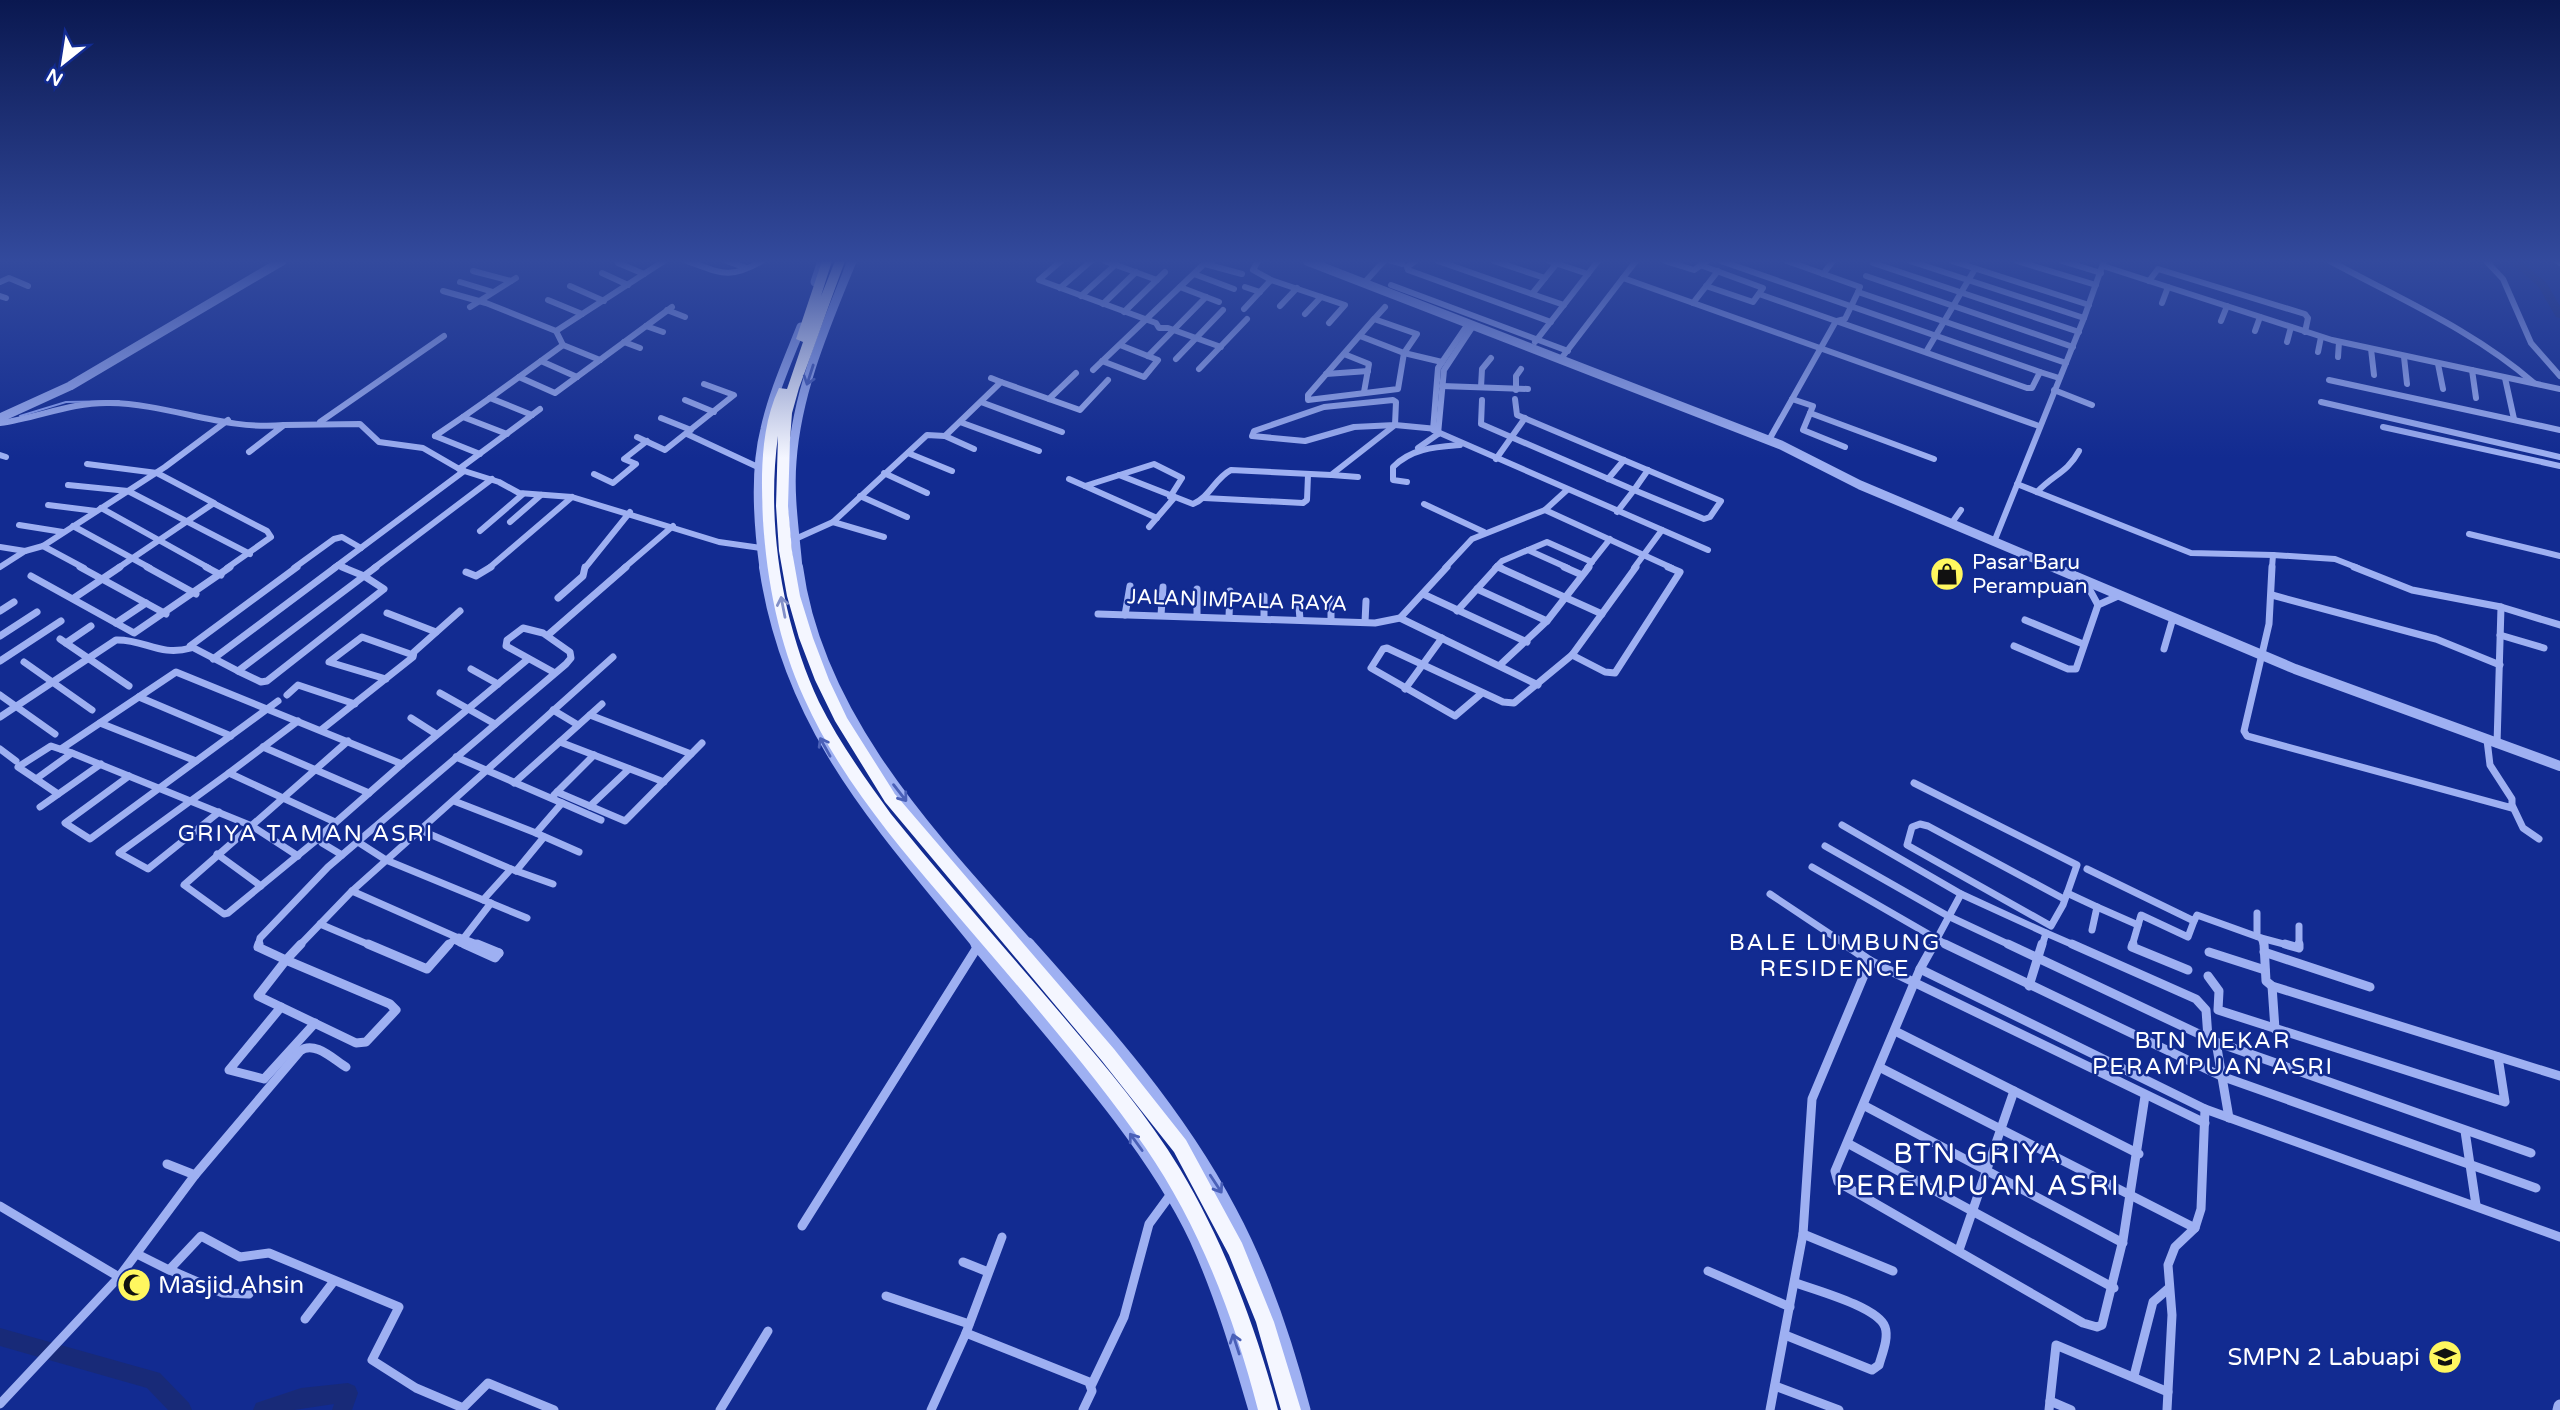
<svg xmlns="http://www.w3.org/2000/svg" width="2560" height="1410" font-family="'Varela Round',sans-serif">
<rect width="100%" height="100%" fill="#122b91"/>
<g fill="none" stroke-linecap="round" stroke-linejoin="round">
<polyline stroke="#90a6f5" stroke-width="2" points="20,416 66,402 119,401"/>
<g fill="#182a78" fill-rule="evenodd">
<polygon points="2509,261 2520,261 2546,282 2560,306 2560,318 2556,317 2538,286"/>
<polygon points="0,1328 160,1373 189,1403 192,1410 168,1410 147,1388 0,1346"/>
<polygon points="348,1383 355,1386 358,1393 352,1410 332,1410 334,1404 294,1410 253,1410 256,1403 301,1388"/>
</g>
<g stroke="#9eb0f2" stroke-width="6">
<polyline points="622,261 618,263 644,274"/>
<path d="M687 261C721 273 729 280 762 261"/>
<polyline points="727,261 746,268"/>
<polyline points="1061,261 1039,280 1156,323 1159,328 1168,328 1221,347"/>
<polyline points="1105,261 1157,280"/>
<polyline points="1392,261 1402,264"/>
<polyline points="1415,261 1407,267 1408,270 1551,322"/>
<polyline points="1438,261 1532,294"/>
<polyline points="1494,261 1545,278"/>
<polyline points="1549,261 1588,274"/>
<polyline points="1665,261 1694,270 1707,261"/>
<polyline points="1721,261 2040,372"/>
<polyline points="1787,261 1860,287"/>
<polyline points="1910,261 2084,318 2104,261"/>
<polyline points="1952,261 2089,305"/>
<polyline points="2017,261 2096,285"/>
<polyline points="2062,261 2101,273"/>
<path d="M2330 261C2400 299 2473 330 2534 383"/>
<polyline points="2558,261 2560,263"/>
<polyline points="2487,262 2503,279 2531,343 2560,376"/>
<polyline points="1557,263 1532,294 1564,305"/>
<polyline points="1873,263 2079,332"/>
<polyline points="1205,264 1242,274"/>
<polyline points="1703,266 1763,288 1753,302 1706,286"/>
<polyline points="2103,266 2332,340 2560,389"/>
<polyline points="473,271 511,281"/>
<polyline points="602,273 628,285"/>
<polyline points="1194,274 1234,289"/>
<polyline points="1823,274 1833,261"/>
<polyline points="1866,276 2073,347"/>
<polyline points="1623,278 2039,426"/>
<polyline points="1271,280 1345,305 1329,323"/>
<polyline points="2149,281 2158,269 2305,314 2308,318 2305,332"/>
<polyline points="0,282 9,278 28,286"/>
<polyline points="460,282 493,292"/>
<polyline points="1364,283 1384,261"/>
<polyline points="1391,285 1568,351"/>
<polyline points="570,286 604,301"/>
<polyline points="1180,287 1219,302"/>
<polyline points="1245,287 1260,292"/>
<polyline points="1060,288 1091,261"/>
<polyline points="443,291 486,303 556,331 664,261"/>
<polyline points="1858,292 2066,363"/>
<polyline points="1759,294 1836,321 1769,440"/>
<polyline points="0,296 6,298"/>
<polyline points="1081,296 1115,265"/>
<polyline points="548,300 582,314"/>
<polyline points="1693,303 1718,271"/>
<polyline points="2162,303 2168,287"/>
<polyline points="1103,304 1136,272"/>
<polyline points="1280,306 1297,288"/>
<polyline points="470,307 516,278"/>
<polyline points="1244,309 1271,280 1253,270 1258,261"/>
<polyline points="667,310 685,317"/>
<polyline points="1124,312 1165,272"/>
<polyline points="1305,314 1321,297"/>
<polyline points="1375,318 1385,307"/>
<polygon points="1374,319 1417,334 1404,353 1398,389 1308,400 1308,395"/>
<polyline points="1836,321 2027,388 2032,388 2040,372 2059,378"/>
<polyline points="1837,321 1845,319 1859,290"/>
<polyline points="2221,321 2227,306"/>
<polyline points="1468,324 1438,368 1433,430 1708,550"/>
<polyline points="646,326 663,332"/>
<polyline points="2255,331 2260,317"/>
<polyline points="1360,336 1404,353 1442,362"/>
<polyline points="624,342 640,348"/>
<polyline points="1535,342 1598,261"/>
<polyline points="2287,342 2291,327"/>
<polyline points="563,345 600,360"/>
<polyline points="2371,349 2374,375"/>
<polyline points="1926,352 1975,269"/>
<polyline points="2318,352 2321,337"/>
<polyline points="1344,354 1369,364 1364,392"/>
<polyline points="1148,356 1206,297"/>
<polyline points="2338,357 2339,342"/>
<polyline points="2404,357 2407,384"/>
<polyline points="1176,359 1223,310"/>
<polyline points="1560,360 1636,261"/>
<polyline points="541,361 577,377"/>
<polyline points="1102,361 1144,377 1158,360 1120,345"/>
<polyline points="2438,364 2443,389"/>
<polyline points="1199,369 1247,319"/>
<polyline points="1093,370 1204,264 1211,261"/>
<polyline points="2472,370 2476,398"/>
<polyline points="1326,374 1368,371"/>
<polyline points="519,377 555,393 672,307"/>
<polyline points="991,378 1001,382"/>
<polyline points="2505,378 2514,419"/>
<polyline points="2329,380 2560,430"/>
<polyline points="1442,386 1528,389"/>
<polyline points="1481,387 1482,369 1491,358"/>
<polyline points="1516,390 1516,376 1521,369"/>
<polyline points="2054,390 2092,405"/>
<polyline points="490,398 463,417 507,434"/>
<polyline points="1049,399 1076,373"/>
<polyline points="1515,399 1517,415 1721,501 1710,517 1704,519 1634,490 1617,512"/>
<polyline points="1792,399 1813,406 1803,430 1845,447"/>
<polyline points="685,400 714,412"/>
<polygon points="1393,400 1396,402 1395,425 1354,427 1305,441 1252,436 1254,431 1324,407"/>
<polyline points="1482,400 1481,424 1634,490 1648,470"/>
<polyline points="981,402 1062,432"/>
<polyline points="2321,402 2560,457"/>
<polyline points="1810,413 1934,459"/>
<polyline points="532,415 490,398 563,345 556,331"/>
<polyline points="661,418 691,430"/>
<polyline points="320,422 444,336"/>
<polyline points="960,422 1039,451"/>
<path d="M0 423C38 418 70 402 110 403 169 404 226 431 284 425L249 452"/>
<polyline points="284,425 360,424 379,442 423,448 461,470 499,482 519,493 572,497 719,542 761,548"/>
<polyline points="1395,425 1437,429"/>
<polyline points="2383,427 2560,466"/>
<polyline points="687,434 760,468"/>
<polyline points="1438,434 1444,370 1473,326"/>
<polyline points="435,436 480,454"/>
<polyline points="435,436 463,417"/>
<polyline points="945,436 974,449"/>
<polyline points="637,437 665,450 734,395 704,384"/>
<polyline points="1418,448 1438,434"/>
<polyline points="908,453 952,471"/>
<polyline points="0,455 6,457"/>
<polyline points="1496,459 1525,418"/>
<polyline points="87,464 157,473 214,503 118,568"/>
<polyline points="459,469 540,409"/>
<polyline points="884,473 927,493"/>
<polyline points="594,474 613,483 636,464 624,459 647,441"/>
<path d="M1119 475 1193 504C1210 497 1215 478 1231 470L1331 475 1395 425"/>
<polyline points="1332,475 1358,477"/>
<polyline points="1069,479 1085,486"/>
<polyline points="1608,479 1624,460"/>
<path d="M1407 482 1393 480V467C1412 448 1435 447 1460 445"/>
<polyline points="2017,484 2191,553 2273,555"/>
<polyline points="68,485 128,491 250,554"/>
<path d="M2037 492C2054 474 2067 473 2079 451"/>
<polyline points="860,496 907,517"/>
<polyline points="1204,498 1303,503 1307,500 1308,475"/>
<polyline points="213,503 267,531 271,537 227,568"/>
<polyline points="1424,504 1484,532"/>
<polyline points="48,505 96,511"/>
<polyline points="101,508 209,568"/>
<polyline points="1545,510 1672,568"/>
<polyline points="1157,518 1085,486 1154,464 1182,478 1170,497"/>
<polyline points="510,522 541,495"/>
<polyline points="1951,524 1961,510"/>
<polyline points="19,525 63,532"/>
<polyline points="73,526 150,568"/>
<polyline points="1149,527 1174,498"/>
<polyline points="480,531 523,494"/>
<polyline points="2469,534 2560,556"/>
<polyline points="884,537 833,522 927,435 945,436 1001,382 1080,410 1108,380"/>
<polyline points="793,540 833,522"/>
<polyline points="1994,542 2084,318"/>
<polyline points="43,546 84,568"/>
<polyline points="0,547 25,551"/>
<polyline points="1528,550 1568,568"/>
<polyline points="338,565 346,568"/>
<polyline points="1497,566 1502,568"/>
<polyline points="0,567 25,551 43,546 165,467 228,420"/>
<polyline points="294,568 334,539 342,537 361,548"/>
<polyline points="334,568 464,471"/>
<polyline points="374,568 492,479"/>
<polyline points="489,568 572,497"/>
<polyline points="585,568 630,512"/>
<polyline points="624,568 673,526"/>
<polyline points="1445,568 1472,539 1545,510 1567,490"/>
<polyline points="1495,568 1502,561 1547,542 1592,562"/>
<polyline points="1587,568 1610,539"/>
<polyline points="1634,568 1662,530"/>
<polyline points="2272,568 2273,555 2335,559 2358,568"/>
</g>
<g stroke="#9eb0f2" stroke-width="7">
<polyline points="80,567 166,614"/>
<polyline points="147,567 196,594"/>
<polyline points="206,567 221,575"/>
<polyline points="342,567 364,576"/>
<polyline points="1498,567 1602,614"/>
<polyline points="1564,567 1582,575"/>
<polyline points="2272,567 2269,624 2244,731 2247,736 2512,808 2512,799 2490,765 2487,740"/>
<polyline points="2354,567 2412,590 2501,607 2560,625"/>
<polyline points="466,572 476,576 491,567"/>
<polyline points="31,576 134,633 230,567"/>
<polygon points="364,576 384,589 267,681 261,682 238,671"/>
<polyline points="364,576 376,567"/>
<polyline points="1197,589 1197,616"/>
<polyline points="1477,589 1547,621"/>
<polyline points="1423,594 1527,642"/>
<polyline points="2272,595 2436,639 2500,665"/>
<polyline points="1264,596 1264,618"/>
<polyline points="1298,596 1300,619"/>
<polyline points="74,598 120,567"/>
<polyline points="558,598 583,576 585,567"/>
<polyline points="1331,598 1331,620"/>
<polyline points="2098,605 2118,596"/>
<polyline points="0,611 14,602"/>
<polyline points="1457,611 1497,567"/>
<polyline points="387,613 436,632"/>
<polyline points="1098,614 1375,623 1400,618 1538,685"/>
<polyline points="1125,615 1130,586"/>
<polyline points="1161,615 1163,587"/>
<polyline points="1229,617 1230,591"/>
<polyline points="1400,618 1447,567"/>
<polyline points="2025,620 2083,644"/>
<polyline points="1365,622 1366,601"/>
<polyline points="116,623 146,603"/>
<polyline points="548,635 626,567"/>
<polyline points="2500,635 2544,648"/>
<polyline points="0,636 37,612"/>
<polyline points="60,639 129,686"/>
<polyline points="66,643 91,626"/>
<polyline points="2014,646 2068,669 2076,669 2098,605 2086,583"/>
<polyline points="2164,649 2173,618"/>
<polyline points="1572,655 1605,672 1615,673 1680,572 1668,567"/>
<polyline points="213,659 336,567"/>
<polyline points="0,661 61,621"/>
<polyline points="24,662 92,710"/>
<polyline points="1500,665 1547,621 1589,567"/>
<polyline points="471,669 498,684"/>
<polyline points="238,671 190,646 297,567"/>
<polyline points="386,679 329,662 362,637 413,655"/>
<polyline points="1405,689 1442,638"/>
<polyline points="440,693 495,724"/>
<polyline points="1482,693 1455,716 1371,668 1383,649 1387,648 1503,702 1514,703 1572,655 1636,567"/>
<polyline points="0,695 55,734"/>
<polyline points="287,695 298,685 355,704"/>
<polyline points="139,697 231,736"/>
<polyline points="553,710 578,725"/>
<polyline points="590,715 691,754"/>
<path d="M0 717 116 640C145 639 159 657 191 648"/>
<polyline points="411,718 436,734"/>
<polyline points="298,721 229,773 335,822"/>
<polyline points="100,723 196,761"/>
<polyline points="321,730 413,657 414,652 460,611"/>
<polyline points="560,742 664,782"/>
<polyline points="2497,744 2501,607"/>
<polygon points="51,746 72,753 36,779 18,767"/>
<polyline points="263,747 369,793"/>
<polyline points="0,749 16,761"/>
<polyline points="61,749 176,672 402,764 319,837 322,843 342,855"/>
<polyline points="72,753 252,826 298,856"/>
<polyline points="402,764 528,659"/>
<polyline points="129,776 65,823 90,839 278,701"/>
<polyline points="36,779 58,794"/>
<polyline points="514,783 602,704"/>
<polyline points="1914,783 2077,865 2063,905 2051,926 1907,845 1912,827 1920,824 1928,826 2064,899"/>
<polyline points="557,792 625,821 702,743"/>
<polyline points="554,795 594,755"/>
<polyline points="454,801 536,833 562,803 456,757"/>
<polyline points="562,803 601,820"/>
<polyline points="590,806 629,769"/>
<polyline points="40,807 101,764"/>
<polyline points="2513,807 2523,828 2539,839"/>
<polyline points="219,812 148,869 119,853 229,773"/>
<polyline points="1842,825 1961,894 2046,933"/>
<polyline points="420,830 511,869 483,900"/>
<polyline points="536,833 579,852"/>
<polyline points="319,838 228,913 224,914 184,885 348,741"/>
<polyline points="358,842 386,860 527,918"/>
<polyline points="1825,846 1948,916 2012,946"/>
<polyline points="217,854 261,886"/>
<polyline points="1812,867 1949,946"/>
<polyline points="511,869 553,884"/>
<polyline points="2087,869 2194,921 2197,915 2261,938 2264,946"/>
<polyline points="516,871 544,837"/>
<polyline points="352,891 456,937 448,946"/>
<polyline points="2067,893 2097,907"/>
<polyline points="1770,894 1848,946"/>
<polyline points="2257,913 2257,936"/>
<polyline points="320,924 372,946"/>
<polyline points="2299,926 2299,946"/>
<polyline points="2092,930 2097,907 2138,925"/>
<polyline points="459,937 482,946"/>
<polyline points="2261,938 2291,946"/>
<polyline points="454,940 468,946"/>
<polyline points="460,943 491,903"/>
<polyline points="258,946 260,938 328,867 566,664 571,658 570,652 543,633 523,628 507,640 506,646 555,673"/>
<polyline points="299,946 352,891 613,657"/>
<polyline points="1933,946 1961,894"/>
<polyline points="2042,946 2046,933 2076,946"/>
<polyline points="2132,946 2141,915 2188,937 2194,921"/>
</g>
<g stroke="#9eb0f2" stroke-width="9">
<polyline points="259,944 258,947 286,960 301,944"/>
<polyline points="368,944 427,969 449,944"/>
<polyline points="464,944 495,958 499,953"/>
<polyline points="477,944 499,953"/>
<polyline points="1845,944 1870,961 2205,1123"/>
<polyline points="1934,944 1920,969 1835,1171 1838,1182 2083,1323 2097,1327 2102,1325 2123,1240 2145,1096"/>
<polyline points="1945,944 2221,1076 2536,1188"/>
<polyline points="2008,944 2216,1042 2531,1153"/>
<polyline points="2072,944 2196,999 2206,1010 2208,1038"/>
<polyline points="2133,944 2132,947 2188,970"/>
<polyline points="2264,944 2266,981 2272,986 2560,1076"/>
<polyline points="2285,944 2299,948 2299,944"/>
<polyline points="2209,952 2265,970"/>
<polyline points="2264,952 2370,987"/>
<polygon points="286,960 390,1004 396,1010 366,1042 356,1043 258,996"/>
<polyline points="1920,969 2205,1109 2560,1237"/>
<polyline points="2208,976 2219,991 2218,1010 2505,1102 2498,1057"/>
<polyline points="2029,986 2042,944"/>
<polyline points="2272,986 2275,1029"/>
<polyline points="281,1007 229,1070 264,1079 315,1023"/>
<polyline points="1895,1031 2139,1154"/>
<polyline points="2216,1042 2229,1118"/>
<polyline points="1881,1068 2195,1228"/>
<polyline points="1865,1106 2123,1243"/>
<polyline points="2465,1131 2476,1205"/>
<polyline points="1849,1144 2114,1288"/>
<polyline points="167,1164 195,1175"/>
<polyline points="0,1206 119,1277"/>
<polyline points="802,1226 978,946"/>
<polyline points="1803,1234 1893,1271"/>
<polyline points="1959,1250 2014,1091"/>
<polyline points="137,1254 169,1270 201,1236 240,1257 269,1253 399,1307 372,1360 416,1388 463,1408 488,1383 554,1410"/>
<polyline points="963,1262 988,1272"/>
<polyline points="170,1270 223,1293 249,1294"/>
<polyline points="1708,1271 1790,1307"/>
<polyline points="886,1296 969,1324"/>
<polyline points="305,1319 334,1281"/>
<polyline points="966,1333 1089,1382 1092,1391 1083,1410"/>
<path d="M1785 1335 1872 1370 1879 1365C1882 1354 1889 1338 1885 1327 1878 1307 1815 1290 1796 1283"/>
<polyline points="2134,1376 2153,1302 2169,1288"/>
<polyline points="1092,1384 1124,1317 1149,1224 1171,1194"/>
<polyline points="1775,1386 1839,1410"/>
<polyline points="2050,1401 2071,1410"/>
<path d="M0 1404 119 1277 195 1175 300 1051C314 1040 333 1059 346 1067"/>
<polyline points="720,1410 768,1331"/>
<polyline points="931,1410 966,1333 1002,1237"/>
<polyline points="1770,1410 1803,1234 1812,1099 1870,961"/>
<polyline points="2049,1410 2056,1345 2168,1392"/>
<polyline points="2167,1410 2172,1315 2168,1265 2175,1247 2195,1228 2201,1209 2205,1109"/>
</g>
<g stroke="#9eb0f2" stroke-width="9">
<polyline points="1307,261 1781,445 1860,485 2057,568"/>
<polyline points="815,282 822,261"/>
<polyline points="0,418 70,386 282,261"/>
<path d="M764 568C758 524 754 472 765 429 773 393 788 360 801 327"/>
<path d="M798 568C795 533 789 496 792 461 797 391 826 325 852 261"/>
</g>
<g stroke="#9eb0f2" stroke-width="10">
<path d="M764 567C788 729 879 824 978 946"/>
<path d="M798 567C818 718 933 837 1030 946"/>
<polyline points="2053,567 2295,669 2560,766"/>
</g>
<g stroke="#9eb0f2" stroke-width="13">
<path d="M977 944C1049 1032 1148 1137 1196 1239 1221 1294 1238 1352 1255 1410"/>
<path d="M1028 944C1102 1027 1178 1112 1230 1211 1264 1274 1286 1341 1304 1410"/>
<polyline points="2559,1410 2560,1406"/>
</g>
<path fill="#f4f6ff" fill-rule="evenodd" d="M822 261H832L821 296 835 261H845L799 388 792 413 790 440 788 506 792 551 800 596 813 638 829 680 847 718 895 794 1114 1049 1186 1140 1242 1243 1274 1322 1301 1410H1281L1256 1322 1229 1255 1174 1152 1102 1061 885 802 835 721 815 680 799 638 787 596 779 551 776 506 778 436C766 522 782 623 819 702 839 742 865 778 891 814 948 885 1009 952 1067 1021 1107 1068 1148 1116 1180 1169 1225 1244 1255 1326 1278 1410H1258C1234 1317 1200 1227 1145 1147 1083 1058 1010 978 941 896 889 835 837 772 804 698 779 643 767 582 763 521 761 478 760 428 779 388L787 389 803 342 796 339Z"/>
</g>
<defs><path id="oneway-shaft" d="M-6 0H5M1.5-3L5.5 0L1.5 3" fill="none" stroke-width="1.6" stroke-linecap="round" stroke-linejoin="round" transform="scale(1.75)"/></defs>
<g stroke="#4a60b8">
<use href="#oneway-shaft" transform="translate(810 375) rotate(108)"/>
<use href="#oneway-shaft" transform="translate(825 747) rotate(-119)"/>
<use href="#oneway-shaft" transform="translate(900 793) rotate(52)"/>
<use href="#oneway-shaft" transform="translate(1136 1142) rotate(-126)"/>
<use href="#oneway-shaft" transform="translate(1216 1184) rotate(57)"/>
<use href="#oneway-shaft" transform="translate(1236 1344) rotate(-108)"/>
</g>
<use stroke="#8390c8" href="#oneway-shaft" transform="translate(783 607) rotate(-101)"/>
<linearGradient id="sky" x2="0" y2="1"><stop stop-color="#0a1850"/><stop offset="0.57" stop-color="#334a9d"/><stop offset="1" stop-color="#334a9d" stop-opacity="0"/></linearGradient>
<rect width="2560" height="458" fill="url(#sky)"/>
<defs>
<g id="shop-disc" transform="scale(1.75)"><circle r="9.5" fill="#fff75f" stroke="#122b91"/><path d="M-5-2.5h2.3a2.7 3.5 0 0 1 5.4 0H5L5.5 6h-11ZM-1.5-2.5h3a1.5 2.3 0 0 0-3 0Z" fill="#111"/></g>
<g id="mosque-disc" transform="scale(1.75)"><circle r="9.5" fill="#fff75f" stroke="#122b91"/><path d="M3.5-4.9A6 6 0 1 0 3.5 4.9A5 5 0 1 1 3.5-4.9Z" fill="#111"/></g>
<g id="school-disc" transform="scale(1.75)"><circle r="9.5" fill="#fff75f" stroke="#122b91"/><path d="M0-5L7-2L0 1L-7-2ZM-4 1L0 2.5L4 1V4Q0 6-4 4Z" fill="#111"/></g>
</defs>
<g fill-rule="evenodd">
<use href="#shop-disc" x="1947" y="574"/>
<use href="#mosque-disc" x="134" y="1285"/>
<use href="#school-disc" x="2445" y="1357"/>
</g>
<g text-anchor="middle" stroke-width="5" stroke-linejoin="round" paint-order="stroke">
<g font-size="21" fill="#fff" stroke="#122b91" text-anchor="start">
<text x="1972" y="569">Pasar Baru<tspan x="1972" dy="24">Perampuan</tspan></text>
</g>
<g font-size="21" fill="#fff" stroke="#122b91">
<text transform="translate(1237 600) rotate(2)" y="7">JALAN IMPALA RAYA</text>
</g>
<g font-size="23" letter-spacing="2" fill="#fff" stroke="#122b91">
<text x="306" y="841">GRIYA TAMAN ASRI</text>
<text x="1835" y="950">BALE LUMBUNG<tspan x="1835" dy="26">RESIDENCE</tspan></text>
<text x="2213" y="1048">BTN MEKAR<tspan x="2213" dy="26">PERAMPUAN ASRI</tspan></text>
</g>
<g font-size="24" fill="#fff" stroke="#122b91" text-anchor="start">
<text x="158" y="1293">Masjid Ahsin</text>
<text x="2420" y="1365" text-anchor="end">SMPN 2 Labuapi</text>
</g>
<g font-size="28" letter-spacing="2" fill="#fff" stroke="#122b91">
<text x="1978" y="1163">BTN GRIYA<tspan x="1978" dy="32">PEREMPUAN ASRI</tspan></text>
</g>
</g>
<g transform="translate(63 63) rotate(210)" stroke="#122b91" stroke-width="5" paint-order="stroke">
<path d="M0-5L12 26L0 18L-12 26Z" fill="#ffffff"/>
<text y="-10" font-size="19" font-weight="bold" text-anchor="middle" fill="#ffffff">N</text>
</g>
</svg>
